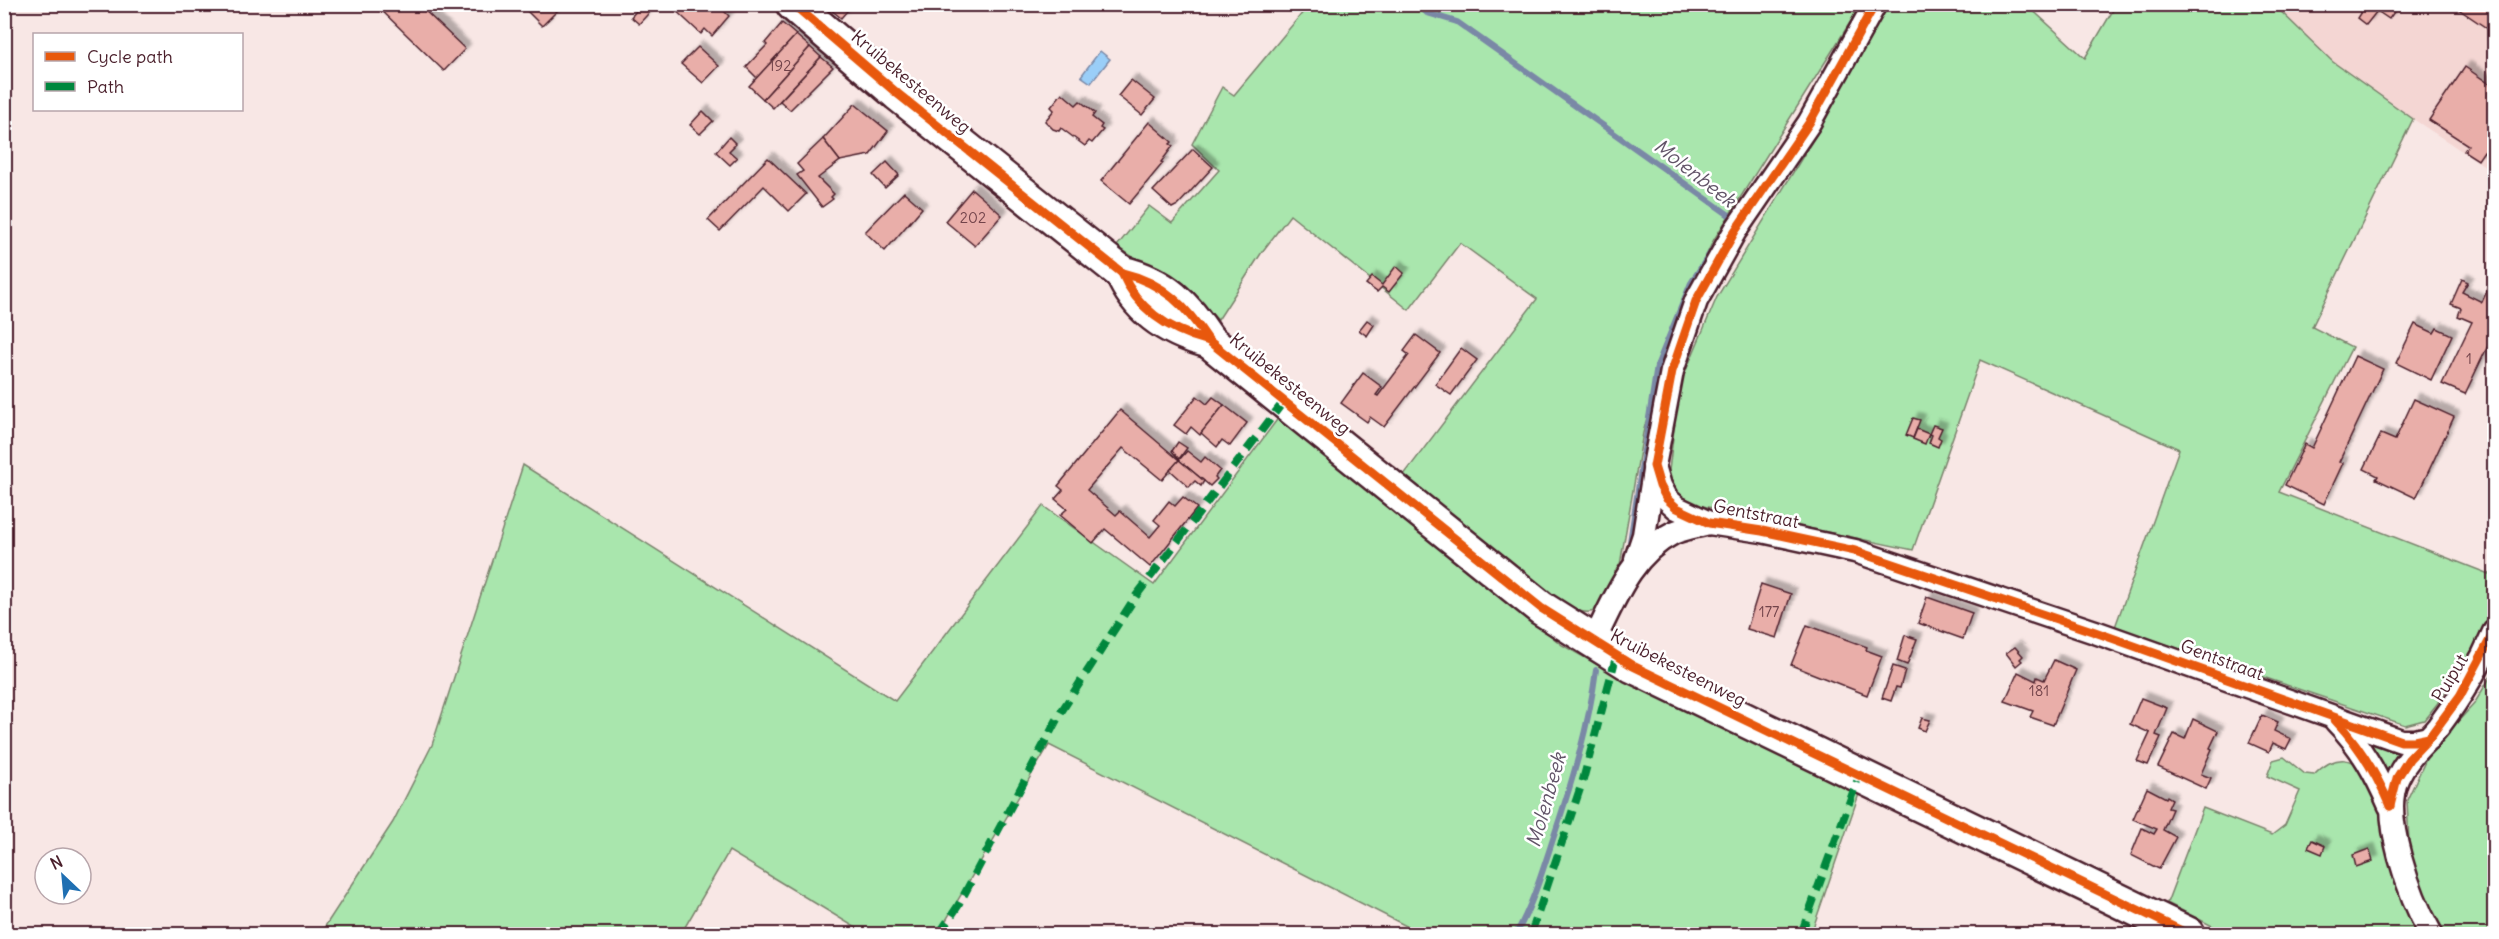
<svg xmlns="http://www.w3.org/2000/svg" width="2499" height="939" font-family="Delius,sans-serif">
<defs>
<filter id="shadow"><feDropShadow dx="5.5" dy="-5.5" stdDeviation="1.5" flood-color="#0004"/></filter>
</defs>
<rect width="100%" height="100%" fill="#f8e7e5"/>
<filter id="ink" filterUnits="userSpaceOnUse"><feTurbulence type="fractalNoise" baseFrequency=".0167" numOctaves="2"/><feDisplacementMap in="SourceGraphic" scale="12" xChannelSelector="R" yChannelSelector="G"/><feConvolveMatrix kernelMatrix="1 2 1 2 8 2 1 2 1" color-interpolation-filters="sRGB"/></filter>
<g filter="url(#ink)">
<polygon fill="#f4d6d3" points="2274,5 2494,5 2494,172 2413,119 2333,62"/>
<g fill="#a9e6ad" stroke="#7a826c" stroke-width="1.5">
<path d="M1447 4 1861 5 1713 241 1670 333 1643 433 1617 582C1602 606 1597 622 1567 606L1403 476 1537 299 1460 243 1409 310 1290 215 1262 252 1218 320 1201 304 1117 246 1149 206 1172 223 1219 170 1192 144 1222 87 1234 95 1309 5H1428L1440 13Z"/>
<polygon points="1888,5 2027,5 2085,58 2116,5 2274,5 2333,62 2413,119 2312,327 2352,347 2279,492 2494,576 2494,609 2481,636 2437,704 2424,720 2405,725 2115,627 2179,449 1980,360 1913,550 1698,505 1674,492 1668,479 1679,387 1717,297 1825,120"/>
<polygon points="1279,417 1562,645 1616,675 1859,794 1811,934 1422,934 1049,745 938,934 866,934 729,851 681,934 320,934 393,822 432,745 523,465 895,701 1043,506 1154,585"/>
<polygon points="2494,671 2494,934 2446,934 2425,898 2414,871 2409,843 2407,800 2429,753 2474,704"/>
<polygon points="2362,738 2402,749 2392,768 2384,772"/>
<path d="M2284 757 2305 774 2314 775C2335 753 2355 755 2372 780L2422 934H2228L2167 903 2203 808 2272 835 2285 825 2300 791 2267 776 2273 760Z"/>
</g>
<polygon fill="#9acef8" stroke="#7a88a6" stroke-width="1.5" points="1100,51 1110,59 1091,83 1081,76"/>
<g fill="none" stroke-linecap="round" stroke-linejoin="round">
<g stroke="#7a88a6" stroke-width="6">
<polyline points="1417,4 1427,13 1457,22 1732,217 1729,222"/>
<polyline points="1630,542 1657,366 1691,283 1716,244"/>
<path d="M1516 934C1533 904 1543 869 1554 836 1572 782 1589 726 1596 670"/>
</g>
</g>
<g fill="#e9aea9" stroke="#4a1f2b" stroke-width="1.5" filter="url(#shadow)">
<polygon points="375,4 418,4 465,49 444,71"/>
<polygon points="520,4 564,4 542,26"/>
<polygon points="642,4 656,5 639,24 631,17"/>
<polygon points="676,4 728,4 723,10 729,16 712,36 705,29 701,34 673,8"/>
<polygon points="832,4 853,4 841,18 829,8"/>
<polygon points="2366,4 2392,4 2397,8 2389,19 2377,11 2366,25 2357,18"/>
<polygon points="2451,4 2494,4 2494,19 2488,29"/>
<polygon points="782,23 796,35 757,78 746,67 767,45 765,43"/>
<polygon points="796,35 810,47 763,99 749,86"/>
<polygon points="698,47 719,66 703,83 681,64"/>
<polygon points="810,47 821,57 773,108 763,99"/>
<polygon points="821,57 833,67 790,110 780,101"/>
<polygon points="2465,67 2494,87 2494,158 2484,151 2478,160 2464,151 2468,145 2429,120"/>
<polygon points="1131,80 1155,99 1142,115 1118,96"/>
<polygon points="1062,93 1076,105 1080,101 1095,113 1092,117 1102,125 1100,128 1103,130 1092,143 1089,141 1085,146 1061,128 1059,131 1053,129 1045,121 1054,110 1051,107"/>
<polygon points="855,104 888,131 870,155 840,161 823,139"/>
<polygon points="703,111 713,121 700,134 690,125"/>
<polygon points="1149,122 1172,142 1170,144 1173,146 1161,162 1163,163 1129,204 1101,181"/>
<polygon points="729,137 736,144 729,151 737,158 730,165 716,152"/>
<polygon points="823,139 840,161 818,178 834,194 831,197 833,199 822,207 797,175 803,171 797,164"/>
<polygon points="1193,149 1213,167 1178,205 1172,208 1153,191"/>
<polygon points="768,158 806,194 789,211 764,186 720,231 708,220"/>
<polygon points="887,162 899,175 885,188 873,175"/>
<polygon points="972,189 1002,215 975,246 945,221"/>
<polygon points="904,192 922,208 885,251 865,232"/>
<polygon points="1396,266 1404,273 1389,292 1382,287 1377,292 1366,284 1372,277 1382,285"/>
<polygon points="2462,279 2468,282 2462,292 2482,302 2488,289 2494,293 2494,333 2465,394 2442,384 2472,322 2458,316 2461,308 2451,304"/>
<polygon points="1367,320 1374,325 1367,336 1359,330"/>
<polygon points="2415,324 2434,333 2437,328 2452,335 2431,380 2396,363"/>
<polygon points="1416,335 1440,353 1384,427 1370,417 1367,422 1341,403 1363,373 1382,387 1376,395 1378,396 1409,355 1404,351"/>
<polygon points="1461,348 1477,360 1451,395 1435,384"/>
<polygon points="2355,356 2383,369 2339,462 2343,463 2324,504 2285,485 2305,444 2312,448"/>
<polygon points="1197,396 1207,404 1213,397 1224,405 1200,435 1191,427 1186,434 1174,425"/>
<polygon points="2414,399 2454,417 2416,498 2376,479 2378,476 2364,469 2381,434 2395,440"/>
<polygon points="1224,405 1247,423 1230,446 1222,440 1217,447 1201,433"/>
<polygon points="1120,410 1179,460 1162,480 1123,448 1087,490 1116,515 1120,511 1150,537 1160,525 1154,520 1169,501 1175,506 1183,497 1197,508 1150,567 1105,529 1093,543 1060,515 1067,509 1055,499 1063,490 1058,486"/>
<polygon points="1913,418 1920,420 1913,438 1906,435"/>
<polygon points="1933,425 1942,428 1938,437 1941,439 1938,447 1929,443 1932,435 1929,434"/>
<polygon points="1917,429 1929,434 1925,444 1913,439"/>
<polygon points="1178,442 1187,448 1179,459 1172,451"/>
<polygon points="1187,451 1201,462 1205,457 1220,470 1215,477 1217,479 1210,486 1179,460"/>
<polygon points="1179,460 1204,481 1201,486 1195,481 1189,487 1170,470"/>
<polygon points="1761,584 1791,594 1777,638 1747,629"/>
<polygon points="1927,597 1972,613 1963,639 1918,623"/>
<polygon points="1807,625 1867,647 1866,650 1882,656 1867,695 1791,665"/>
<polygon points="1905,635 1917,639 1907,665 1897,661"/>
<polygon points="2015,647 2023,656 2020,659 2022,661 2016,666 2006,653"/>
<polygon points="2054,660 2076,670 2053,725 2030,717 2033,711 2005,701 2018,672 2036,681 2037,677 2044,680"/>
<polygon points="1893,666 1905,670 1900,688 1896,687 1891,701 1882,698"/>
<polygon points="2141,698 2167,708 2156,735 2161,737 2148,765 2137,761 2150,733 2130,724"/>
<polygon points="2262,715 2278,722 2274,731 2291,739 2286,749 2273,743 2269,752 2249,743"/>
<polygon points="1922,718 1930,720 1925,731 1918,728"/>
<polygon points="2193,719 2218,731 2210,748 2212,749 2201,774 2211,778 2206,789 2158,767 2174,734 2185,739"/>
<polygon points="2147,788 2166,798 2167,796 2172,799 2168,808 2172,809 2163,830 2176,837 2159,869 2131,855 2142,828 2154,834 2157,829 2133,819"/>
<polygon points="2312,840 2325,846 2322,854 2308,848"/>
<polygon points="2369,849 2373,861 2356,867 2353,855"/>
</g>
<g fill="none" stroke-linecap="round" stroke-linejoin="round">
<g stroke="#4a1f2b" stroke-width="27">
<g id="street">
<polyline points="1875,4 1809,123 1735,231 1696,301 1672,371 1654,466 1660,486 1667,499 1677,508 1709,523 1762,531 1855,551 2095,632 2401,741 2414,741 2429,738"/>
<polyline points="1636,559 1644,535 1654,471"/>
<path d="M1593 643C1614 601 1630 555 1673 533 1684 528 1698 526 1709 523"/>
<path d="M2336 721C2361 746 2376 774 2390 806"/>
<path d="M2431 934C2411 899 2379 816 2398 777 2407 757 2425 743 2438 727 2460 698 2480 665 2494 632"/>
</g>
</g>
<g stroke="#4a1f2b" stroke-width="38">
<g id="secondary">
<path d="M793 4 898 94 1122 273C1164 283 1186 306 1209 341L1541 608 1633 666 2188 934"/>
<path d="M1122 273C1138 311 1171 331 1209 341"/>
</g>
</g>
<use href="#street" stroke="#fff" stroke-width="22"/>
<use href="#secondary" stroke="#fff" stroke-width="33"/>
<g stroke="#00873e" stroke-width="8" stroke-dasharray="15 8" stroke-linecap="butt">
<polyline points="939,934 958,906 1061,712 1136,596 1284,401"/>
<polyline points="1531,934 1583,780 1616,657"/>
<polyline points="1801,934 1859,776"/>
</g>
<g stroke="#fff" stroke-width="13">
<g id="cycleway">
<path d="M793 4 898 94 1122 273C1164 283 1186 306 1209 341L1541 608 1633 666 2188 934"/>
<polyline points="1875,4 1809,123 1735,231 1696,301 1672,371 1654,466 1660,486 1667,499 1677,508 1709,523 1762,531 1855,551 2095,632 2401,741 2414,741 2429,738"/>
<path d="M1122 273C1138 311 1171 331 1209 341"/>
<path d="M2335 720C2360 746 2376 773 2390 806"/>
<polyline points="2390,806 2397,778 2409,759 2429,738 2460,696 2494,632"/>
</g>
</g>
<use href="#cycleway" stroke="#e8590c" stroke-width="9"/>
</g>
</g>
<g text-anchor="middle" stroke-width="5" stroke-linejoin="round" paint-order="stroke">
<g font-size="15" fill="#72434a">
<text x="780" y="71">192</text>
<text x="973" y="223">202</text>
<text x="2469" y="364">1</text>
<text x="1769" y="617">177</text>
<text x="2039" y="696">181</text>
</g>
<g font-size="18" fill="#4a1f2b" stroke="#fff">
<text transform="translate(911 82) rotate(40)" y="6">Kruibekesteenweg</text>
<text transform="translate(1290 384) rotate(39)" y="6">Kruibekesteenweg</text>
<text transform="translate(1756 514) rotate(11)" y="6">Gentstraat</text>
<text transform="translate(2222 660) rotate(20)" y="6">Gentstraat</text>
<text transform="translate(1678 668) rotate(27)" y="6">Kruibekesteenweg</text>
<text transform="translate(2450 678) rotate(-59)" y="6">Puiput</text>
</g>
<g font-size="20" font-style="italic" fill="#625468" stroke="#fff">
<text transform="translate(1695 173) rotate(38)" y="7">Molenbeek</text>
<text transform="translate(1546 800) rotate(-74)" y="7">Molenbeek</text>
</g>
</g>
<rect width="2499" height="939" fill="none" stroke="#fff" stroke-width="24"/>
<rect x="12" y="12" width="2475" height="915" fill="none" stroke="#4a1f2b" stroke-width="2" filter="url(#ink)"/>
<rect x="33" y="33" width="210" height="78" fill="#ffffff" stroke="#b7a5aa" stroke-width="1.5"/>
<rect x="45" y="52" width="30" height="9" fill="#e8590c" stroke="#b7a5aa" stroke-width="1.5"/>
<text x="87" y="63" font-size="18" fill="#4a1f2b">Cycle path</text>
<rect x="45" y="82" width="30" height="9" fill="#00873e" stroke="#b7a5aa" stroke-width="1.5"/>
<text x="87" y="93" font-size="18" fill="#4a1f2b">Path</text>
<g transform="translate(63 876) rotate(334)"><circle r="28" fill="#ffffff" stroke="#b7a5aa" stroke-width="1.5"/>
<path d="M0-4.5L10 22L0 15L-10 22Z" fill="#1f6fb2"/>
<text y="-9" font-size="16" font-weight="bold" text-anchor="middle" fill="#4a1f2b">N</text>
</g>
</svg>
